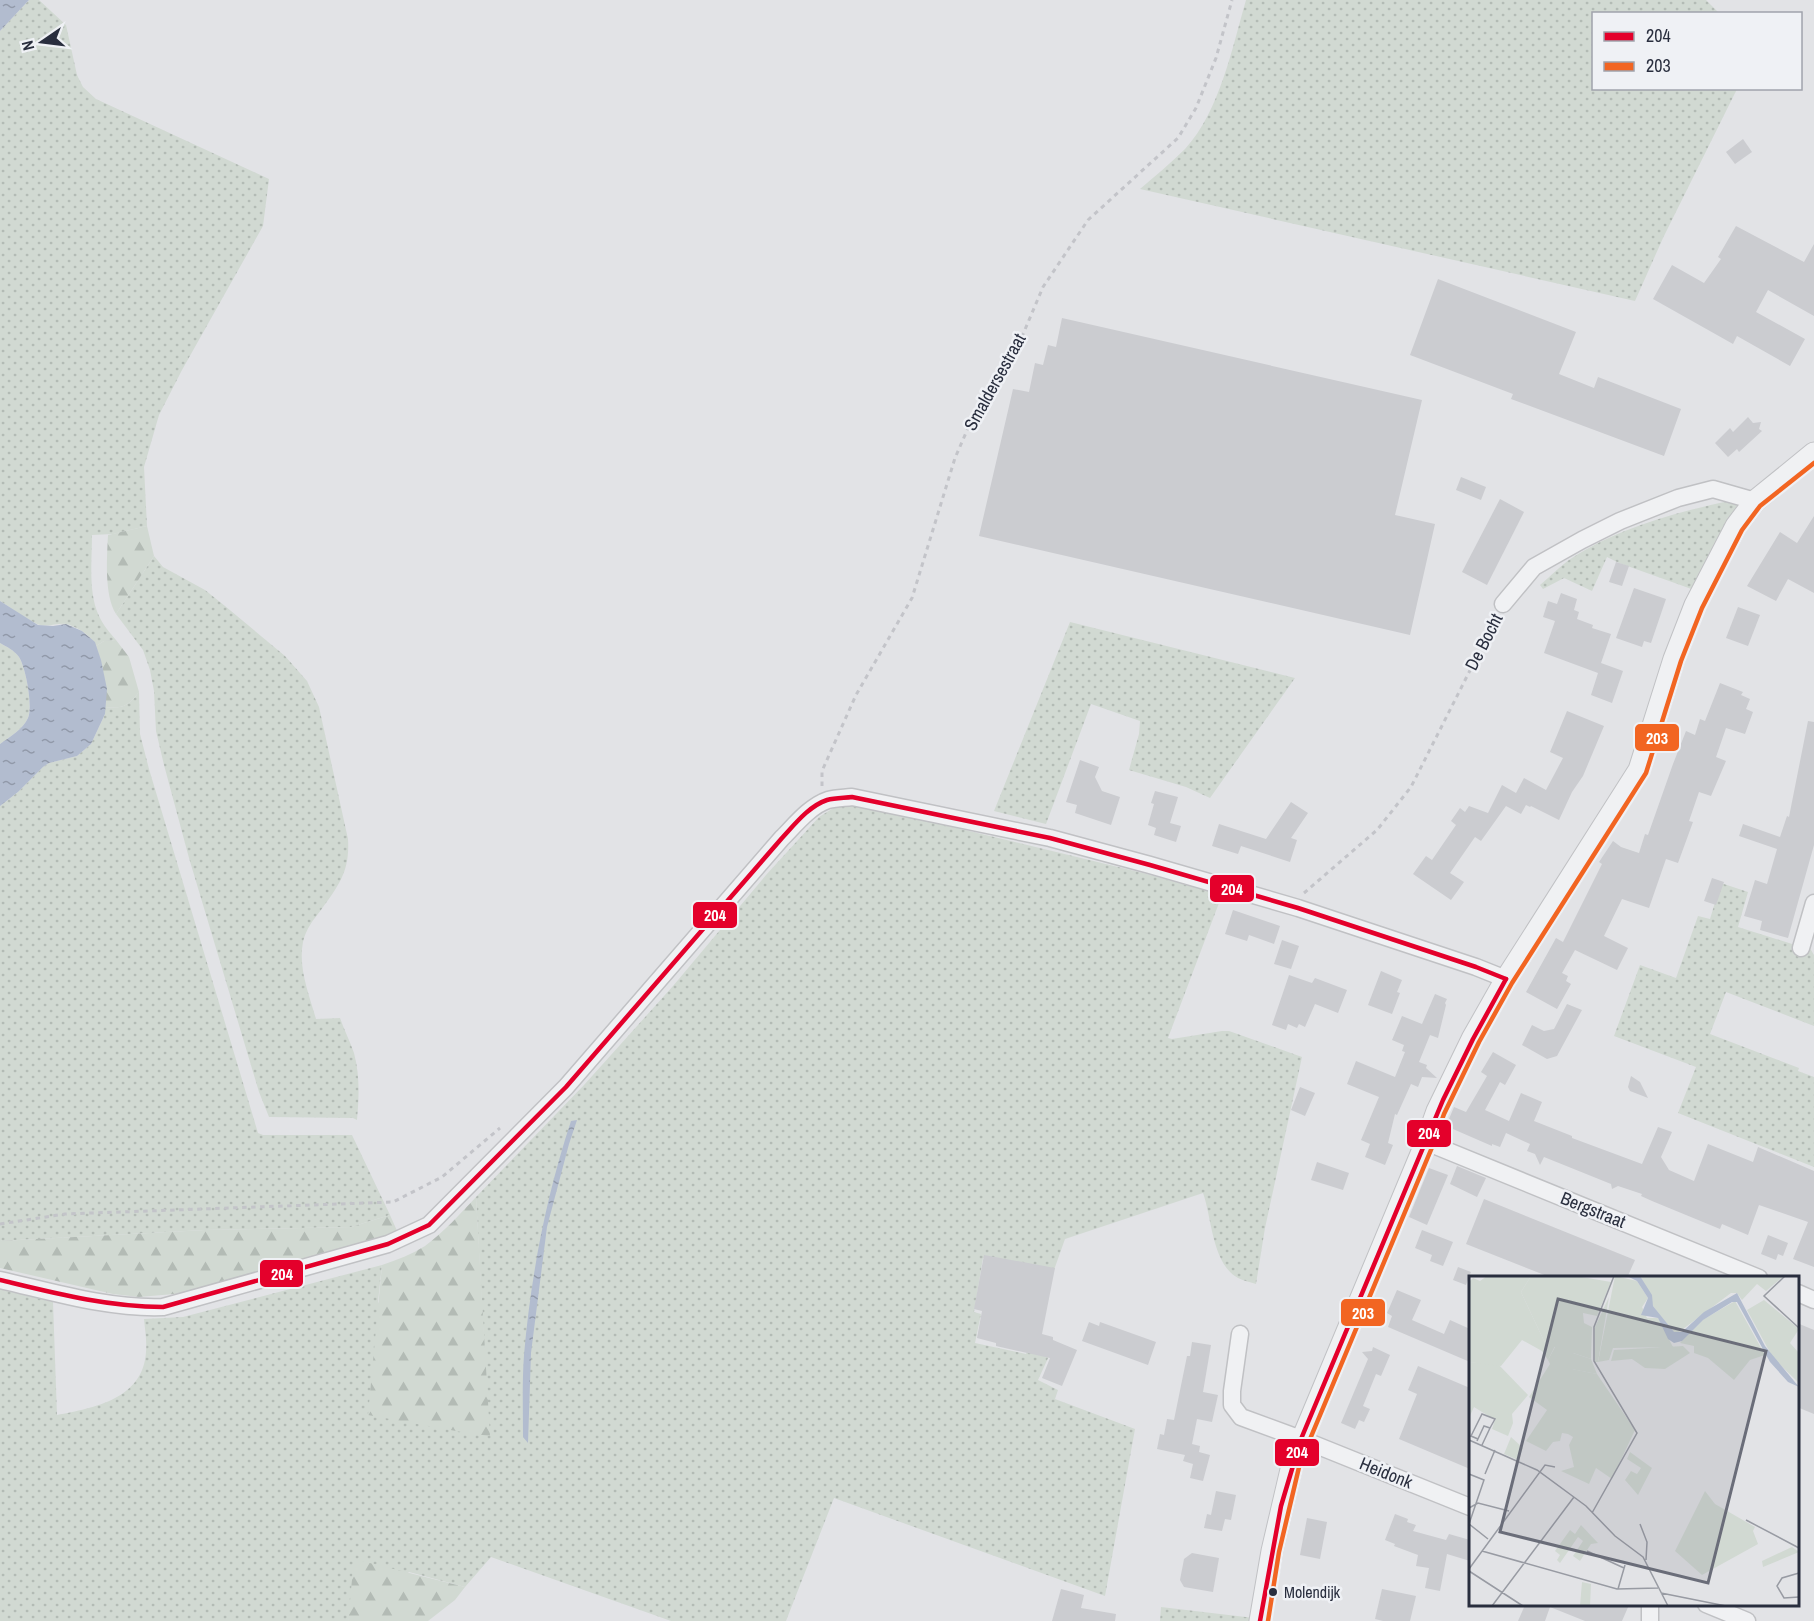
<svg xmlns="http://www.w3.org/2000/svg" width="1814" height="1621" font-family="'Archivo Narrow',sans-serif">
<defs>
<pattern id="grass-dots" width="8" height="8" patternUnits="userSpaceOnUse" patternTransform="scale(1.5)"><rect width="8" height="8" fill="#d1d9d2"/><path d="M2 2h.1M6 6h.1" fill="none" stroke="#b3bbb5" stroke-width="1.8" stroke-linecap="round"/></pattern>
<pattern id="forest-firs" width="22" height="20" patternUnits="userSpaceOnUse" patternTransform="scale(1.5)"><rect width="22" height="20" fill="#d1d9d2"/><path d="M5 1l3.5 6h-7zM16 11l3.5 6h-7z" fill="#b3bbb5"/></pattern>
<pattern id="water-ripples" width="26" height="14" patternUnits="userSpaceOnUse" patternTransform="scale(1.5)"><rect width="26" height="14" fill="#b2bccf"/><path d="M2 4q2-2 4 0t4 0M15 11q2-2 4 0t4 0" fill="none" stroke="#9199a9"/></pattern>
</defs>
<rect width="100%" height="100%" fill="#e2e3e6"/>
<g fill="url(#grass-dots)">
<path d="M29 0H39L66 25 77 75 83 87 96 99 269 179 263 226 182 370 159 415 144 467 147 526 113 534 92 535C92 560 88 593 99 616 103 625 110 633 116 640L104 641 96 646C92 636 76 626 66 624 56 623 47 628 37 624 24 618 12 608 0 601V31Z"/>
<path d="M1246 0H1706L1719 13 1594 14V88L1737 89 1663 238 1635 301 1140 189C1155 176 1171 163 1185 149 1220 111 1232 48 1246 0Z"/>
<path d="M1733 500 1736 501 1737 505 1734 513 1697 591 1619 563 1607 557 1592 591 1564 578 1543 589 1540 585C1551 576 1561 565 1572 558 1620 527 1678 512 1733 500Z"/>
<path d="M154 556 163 567 205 590 225 606 285 656 307 681 319 707 348 839C350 871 339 885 321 910 313 920 306 929 303 942 298 968 309 994 316 1019L340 1018C344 1030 350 1041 354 1053 360 1075 359 1098 357 1120L353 1118 269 1117 259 1092 189 858 164 765 156 731 154 691 150 670 143 650 116 614Z"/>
<polygon points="1070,622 1295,678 1210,798 1186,787 1129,770 1139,734 1140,721 1091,704 1046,824 994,811"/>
<path d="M0 643C7 647 14 650 19 657 26 668 33 707 28 718 23 729 10 737 0 744Z"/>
<path d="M139 692 140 734 149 769 258 1133 263 1135H352L390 1215 351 1227 205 1230 0 1241V806L18 792 43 767 49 763 77 756 91 744 105 714V707C123 709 128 706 139 692Z"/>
<path d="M857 804 1143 873 1222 895 1168 1038 1172 1039 1222 1031H1229L1302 1057 1265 1228 1256 1284C1251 1282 1244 1281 1238 1278 1212 1264 1212 1218 1203 1193L1065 1239 1054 1270 983 1258 974 1312 981 1314 975 1343 1026 1354 1029 1346 1049 1356 1038 1380 1058 1390 1055 1399 1135 1429 1105 1596 834 1498 786 1621H671L491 1557 465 1587 409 1572 349 1618 348 1621H0V1289L53 1302 57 1415C94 1408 143 1399 146 1352 147 1341 145 1330 144 1319L183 1317 382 1265 378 1302 489 1436 476 1197 584 1085 673 986 766 875 819 817 835 807Z"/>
<polygon points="1721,883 1748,892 1738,927 1811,950 1814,955 1814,1026 1726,992 1710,1034 1799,1068 1798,1071 1814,1077 1814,1167 1678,1113 1696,1067 1614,1036 1640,965 1676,978 1698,916 1710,919"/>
<polygon points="1161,1607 1254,1618 1254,1621 1160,1621"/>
</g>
<g fill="url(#forest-firs)">
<path d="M147 526 154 556 116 614C104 595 107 557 108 535Z"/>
<path d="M116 640 129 657 139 692C128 706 123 709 105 707 107 686 103 666 96 646L104 641Z"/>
<path d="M476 1197 490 1436 467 1433 368 1415 382 1265C397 1260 412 1254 425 1246 444 1232 460 1214 476 1197Z"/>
<polygon points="390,1215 398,1233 186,1293 139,1297 113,1294 0,1268 0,1241 205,1230 351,1227"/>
<polygon points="354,1559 465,1587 455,1600 428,1621 348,1621"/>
</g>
<g fill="url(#water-ripples)">
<polygon points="0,0 29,0 0,31"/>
<path d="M0 601 38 625 53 626 66 624 82 631 95 642 101 660 107 689 105 714 91 744 77 756 49 763 43 767 18 792 0 806V744C10 737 23 729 28 718 33 707 26 668 19 657 14 650 7 647 0 643Z"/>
<path d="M577 1120 569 1144 547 1227 531 1353 528 1443 523 1437C523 1410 522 1382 524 1355 531 1275 546 1197 571 1121Z"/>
</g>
<g fill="#cbccd0">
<polygon points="1743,139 1752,152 1735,164 1726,152"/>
<polygon points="1736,226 1804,262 1814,244 1814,316 1768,290 1756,312 1805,339 1790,366 1737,336 1733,344 1653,299 1672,265 1704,283 1721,259 1718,257"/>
<polygon points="1438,279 1576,332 1559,374 1594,388 1598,377 1681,409 1664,456 1511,399 1513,394 1410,355"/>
<polygon points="1062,318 1422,400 1395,515 1435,524 1410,635 979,536 1013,389 1029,392 1035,363 1043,365 1048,345 1056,347"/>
<polygon points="1748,417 1753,423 1761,422 1759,429 1762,431 1739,452 1737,449 1728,457 1715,443 1730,428 1733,432"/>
<polygon points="1461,477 1486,487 1481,500 1456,490"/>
<polygon points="1500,499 1524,512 1487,585 1462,572"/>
<polygon points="1814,516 1814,593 1788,579 1776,601 1747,586 1780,532 1797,543"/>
<polygon points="1616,562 1629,566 1622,586 1609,582"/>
<polygon points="1634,588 1666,599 1651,643 1644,641 1642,647 1616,638"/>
<polygon points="1561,593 1577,599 1574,610 1579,612 1577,619 1593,625 1592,628 1611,634 1601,663 1623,671 1612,703 1591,695 1598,673 1544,653 1555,621 1543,617 1548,601 1557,604"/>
<polygon points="1738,607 1760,615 1748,646 1726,638"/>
<polygon points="1720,683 1743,692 1741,695 1750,699 1746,709 1753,712 1745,734 1726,728 1716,757 1726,761 1711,796 1699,792 1689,821 1693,822 1678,863 1666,859 1649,908 1622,899 1604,936 1628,948 1617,970 1575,950 1562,973 1568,976 1566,981 1571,984 1557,1009 1526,992 1556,938 1563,942 1602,864 1599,862 1613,841 1621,847 1639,853 1645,834 1648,835 1673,764 1686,731 1695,735 1700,719 1705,721"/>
<polygon points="1567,711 1604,726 1583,776 1572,792 1559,820 1531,806 1530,807 1526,805 1521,814 1506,806 1481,841 1475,837 1450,873 1464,882 1451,900 1413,874 1426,856 1432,860 1456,825 1451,821 1460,808 1465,812 1469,806 1488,813 1502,785 1516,793 1524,778 1546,790 1563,758 1550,752"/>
<polygon points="1808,721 1814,722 1814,845 1788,938 1760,930 1762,921 1744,916 1755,880 1767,884 1777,849 1739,836 1743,824 1780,837 1787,816 1789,817"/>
<polygon points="1080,760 1099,767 1095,777 1102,791 1120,797 1111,825 1075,813 1077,805 1066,802"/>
<polygon points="1155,791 1178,797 1170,823 1181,826 1176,842 1154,835 1156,828 1148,825 1154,804 1151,803"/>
<polygon points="1291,802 1308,813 1291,838 1297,840 1290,862 1241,846 1238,854 1212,846 1219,824 1266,839"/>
<polygon points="1712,878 1724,882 1716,905 1704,901"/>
<polygon points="1233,910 1280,926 1274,944 1249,935 1247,941 1225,934"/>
<polygon points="1282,940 1299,946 1291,969 1274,964"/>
<polygon points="1381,971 1402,980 1397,992 1400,993 1392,1014 1368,1005"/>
<polygon points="1289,975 1312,983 1315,978 1347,990 1338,1013 1315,1004 1305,1027 1299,1024 1297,1028 1288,1024 1286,1030 1272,1025"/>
<polygon points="1435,994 1447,999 1445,1003 1446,1005 1438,1038 1430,1035 1419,1062 1427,1065 1426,1068 1437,1078 1422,1077 1418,1087 1411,1084 1397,1115 1395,1114 1388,1143 1393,1145 1385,1165 1365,1157 1370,1144 1361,1140 1379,1097 1347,1084 1356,1061 1395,1077 1405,1052 1402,1051 1404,1045 1392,1040 1402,1016 1422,1024"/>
<polygon points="1567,1004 1582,1010 1557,1056 1547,1059 1522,1045 1532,1025 1544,1031 1554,1029"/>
<polygon points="1493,1052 1516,1065 1505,1085 1500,1082 1485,1110 1509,1121 1521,1093 1542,1102 1534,1121 1572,1136 1572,1138 1642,1164 1658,1127 1672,1132 1661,1157 1669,1170 1694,1181 1708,1144 1753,1162 1758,1147 1814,1171 1814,1267 1793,1259 1808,1222 1759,1205 1748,1235 1722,1224 1720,1229 1652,1201 1641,1196 1642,1194 1618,1186 1612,1189 1611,1184 1544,1157 1540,1165 1535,1154 1527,1151 1530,1144 1506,1133 1500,1147 1492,1144 1492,1146 1446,1126 1454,1107 1466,1112 1487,1076 1481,1072"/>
<polygon points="1631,1076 1640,1082 1648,1098 1630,1091 1628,1087"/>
<polygon points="1300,1087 1315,1093 1305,1116 1291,1110"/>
<polygon points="1317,1162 1349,1173 1343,1190 1311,1180"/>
<polygon points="1457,1166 1486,1178 1477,1197 1450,1184"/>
<polygon points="1429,1168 1448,1175 1427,1225 1409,1217"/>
<polygon points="1484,1199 1635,1260 1627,1278 1552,1278 1466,1244"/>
<polygon points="1422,1230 1453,1242 1443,1266 1430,1261 1432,1255 1415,1248"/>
<polygon points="1768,1235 1788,1243 1783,1256 1778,1254 1776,1260 1761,1254"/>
<polygon points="984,1255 1055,1268 1042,1334 1053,1337 1053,1340 1077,1350 1062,1386 1042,1378 1050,1358 996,1346 996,1343 977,1338 982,1311 974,1309"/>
<polygon points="1458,1267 1471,1272 1466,1285 1453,1280"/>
<polygon points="1397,1290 1421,1300 1412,1320 1444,1334 1450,1320 1470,1329 1470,1362 1388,1327 1392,1316 1387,1313"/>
<polygon points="1089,1322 1099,1326 1100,1322 1156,1342 1148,1365 1082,1341"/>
<polygon points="1797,1323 1814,1330 1814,1414 1797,1407"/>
<polygon points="1192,1342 1211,1345 1203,1392 1218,1395 1212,1422 1197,1419 1192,1444 1200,1446 1199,1452 1210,1455 1203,1481 1190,1478 1193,1464 1183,1461 1185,1455 1157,1449 1160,1434 1164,1435 1167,1419 1174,1420 1187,1356 1190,1356"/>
<polygon points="1373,1347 1390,1355 1381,1376 1376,1374 1363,1406 1370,1409 1364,1422 1359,1420 1355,1429 1341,1423 1368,1359 1362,1352 1372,1351"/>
<polygon points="1418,1366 1470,1388 1470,1469 1399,1439 1417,1394 1408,1390"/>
<polygon points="1216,1491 1236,1495 1231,1520 1225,1519 1222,1531 1204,1528 1207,1514 1211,1515"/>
<polygon points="1395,1514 1408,1519 1407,1522 1416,1525 1413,1531 1446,1540 1449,1534 1470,1540 1470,1561 1447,1554 1440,1591 1425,1588 1429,1568 1416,1566 1418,1555 1394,1546 1395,1544 1385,1540"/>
<polygon points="1307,1518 1327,1522 1320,1559 1300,1555"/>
<polygon points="1192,1553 1219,1558 1213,1592 1184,1587 1180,1580 1184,1559"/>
<polygon points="1061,1589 1084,1595 1081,1608 1116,1614 1115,1621 1052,1621"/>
<polygon points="1382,1589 1416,1596 1410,1621 1383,1621 1375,1619"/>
<polygon points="1525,1605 1629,1605 1622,1621 1585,1621 1550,1607 1545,1621 1518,1621"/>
</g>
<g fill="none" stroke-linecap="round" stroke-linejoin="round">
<g stroke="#c0c1c4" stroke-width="19">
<g id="minor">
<polyline points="1503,604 1534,567 1582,540 1620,521 1678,498 1713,489 1755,501"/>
<polyline points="1801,948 1814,903"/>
<polyline points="1426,1142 1759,1278"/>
<path d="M0 1280C53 1292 108 1309 163 1307L388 1244 429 1225 566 1087 782 838C795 825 810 806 828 800 836 798 844 798 852 797L1050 838 1150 865 1298 908 1476 967 1506 979"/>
<polyline points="1798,1293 1814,1300"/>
<polyline points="1240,1334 1232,1391 1232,1405 1241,1417 1301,1439 1470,1507"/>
<polyline points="1706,1604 1747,1621"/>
<polyline points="1650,1621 1650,1604"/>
</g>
</g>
<g stroke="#c0c1c4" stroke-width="23">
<polyline id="tertiary" points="1260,1621 1272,1551 1293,1461 1426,1142 1437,1111 1472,1039 1506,979 1639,770 1674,659 1695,605 1736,526 1755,501 1814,453"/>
</g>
<g stroke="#c3c4c9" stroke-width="3" stroke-dasharray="4.5 4.5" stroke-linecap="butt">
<polyline points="822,786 822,771 856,695 912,598 955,458 972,419 1018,346 1043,287 1088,220 1178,138 1196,108 1216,58 1232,0"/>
<polyline points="1304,893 1377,830 1411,787 1497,617"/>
<polyline points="0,1224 65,1214 393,1202 442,1177 500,1128"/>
</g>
<use href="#minor" stroke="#f0f1f3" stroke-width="16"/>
<use href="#tertiary" stroke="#f0f1f3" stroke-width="21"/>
<g stroke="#eff1f5" stroke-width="9">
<g id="bus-1">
<path d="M0 1280C54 1293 107 1307 163 1307L388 1244 429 1225 566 1087 782 838C795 824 809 806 827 800 835 798 844 798 852 797L1050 838 1150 865 1298 908 1476 967 1506 979"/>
<polyline points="1260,1621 1281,1506 1301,1439 1443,1100 1473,1039 1506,979"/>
</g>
</g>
<g stroke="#eff1f5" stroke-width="9">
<polyline id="bus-2" points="1268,1621 1279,1552 1300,1463 1433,1145 1444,1114 1479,1042 1512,983 1646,773 1681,661 1702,608 1742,530 1760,506 1814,463"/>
</g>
<use href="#bus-1" stroke="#e4002b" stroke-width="4.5"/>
<use href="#bus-2" stroke="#f26522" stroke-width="4.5"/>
</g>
<circle fill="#292e3e" stroke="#eff1f5" stroke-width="2" cx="1273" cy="1592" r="5"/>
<g text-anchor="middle" stroke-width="5" stroke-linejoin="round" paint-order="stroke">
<g font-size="16" fill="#292e3e" stroke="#eff1f5" text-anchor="start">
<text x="1284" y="1598">Molendijk</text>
</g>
<g font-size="18" fill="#292e3e" stroke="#eff1f5">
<text transform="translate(995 382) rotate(-61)" y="6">Smaldersestraat</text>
<text transform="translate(1484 642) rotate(-63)" y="6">De Bocht</text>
<text transform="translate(1593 1210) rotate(22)" y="6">Bergstraat</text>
<text transform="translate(1386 1473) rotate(22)" y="6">Heidonk</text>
</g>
</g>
<g transform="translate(1469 1276)">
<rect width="330" height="330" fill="#e2e3e6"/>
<path d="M62 0H107L142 6 128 40 114 37 115 47 123 51 122 83 104 77 103 93 128 98 166 154 143 203 127 192 120 208 92 195 105 191 100 169 104 161 99 158 93 157 91 165 84 166 77 175 57 165 78 134 60 121 81 88 79 84 86 71 76 67 52 16ZM146 0 168 5 179 22 173 31 178 42H189L204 71 144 72 140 84 129 86ZM171 0H315L297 15 288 8 273 24 268 17H262L210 56H204L184 30ZM295 24 330 53 321 67 330 77V107L304 82 278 34ZM266 25 296 79 281 84 265 104 239 82 225 77V70L211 67 230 46ZM214 70 221 77 196 93 176 92 163 83 142 85 145 74ZM0 86 29 88 59 119 43 138 44 147 39 160 23 153 26 144 5 131 0 142ZM42 161 54 172 49 184 35 178ZM161 176 183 192 169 219 156 204 162 195 168 198 172 192 158 183ZM236 215 246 228 286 251 284 255 289 268 233 299 206 275ZM112 249 129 267 122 268 111 285 104 280 114 265 109 261 91 287 88 284 91 279 86 275 101 254 106 258ZM323 271 330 276 294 291 293 285ZM113 306 122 308 121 330H111Z" fill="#d1d9d2"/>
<path d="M18 0H62L52 16 76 67 86 70 79 84 73 75 53 64 32 90 0 86V6L4 2 11 5ZM140 21 129 86H126V51ZM104 77 122 83 128 98 97 92Z" fill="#d1d9d2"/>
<path d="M158 0H171L183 19 184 30 205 56H213L235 36 268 17 296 70 330 111 319 106 301 86 268 26H263L234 44 213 65 205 67 199 63 189 42 172 39 179 22 168 5Z" fill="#b2bccf"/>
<path fill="none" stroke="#989ba3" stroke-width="1.5" d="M316 0 295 20 330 52M9 163 2 160 13 138 26 143 21 152M0 164 68 194 117 230 146 260 174 281 199 330M8 165 15 150 21 152 13 169M0 198 15 204 0 248M16 198 26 174M0 232 9 227 40 235M123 237 168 157 125 85V51L145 0M277 244 330 272M0 248 19 263M171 248 178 266 177 284M13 275 148 313 189 312M118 275 155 292M0 293 76 189 86 191M0 295 54 330M330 297 313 302 308 310 315 322 330 321M149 313 156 289M192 317 257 330M23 330 105 221"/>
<path fill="#6a6d79" fill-opacity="0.15" stroke="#6a6d79" stroke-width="3" d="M89 23 297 75 239 307 31 256Z"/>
<rect width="330" height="330" fill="none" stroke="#292e3e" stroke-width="3"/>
</g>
<g stroke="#eff1f5" stroke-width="2">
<rect x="1634" y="723" width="46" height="29" rx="6" fill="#f26522"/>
<rect x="1209" y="874" width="46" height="29" rx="6" fill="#e4002b"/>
<rect x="692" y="901" width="46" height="28" rx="6" fill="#e4002b"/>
<rect x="1406" y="1119" width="46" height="29" rx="6" fill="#e4002b"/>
<rect x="259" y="1259" width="45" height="29" rx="6" fill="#e4002b"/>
<rect x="1340" y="1298" width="46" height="29" rx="6" fill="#f26522"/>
<rect x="1274" y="1438" width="46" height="29" rx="6" fill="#e4002b"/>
</g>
<g font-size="16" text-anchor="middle" font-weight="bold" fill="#fff">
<text x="1657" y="744">203</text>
<text x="1232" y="895">204</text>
<text x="715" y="921">204</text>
<text x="1429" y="1139">204</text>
<text x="282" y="1280">204</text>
<text x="1363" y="1319">203</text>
<text x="1297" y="1458">204</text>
</g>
<rect x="1592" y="12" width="210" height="78" fill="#eff1f5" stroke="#a0a3ac" stroke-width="1.5"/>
<rect x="1604" y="32" width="30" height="9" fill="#e4002b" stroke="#a0a3ac" stroke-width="1.5"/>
<text x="1646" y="42" font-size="18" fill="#292e3e">204</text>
<rect x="1604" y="62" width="30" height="9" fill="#f26522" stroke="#a0a3ac" stroke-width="1.5"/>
<text x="1646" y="72" font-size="18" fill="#292e3e">203</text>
<g transform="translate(42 42) rotate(256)" stroke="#eff1f5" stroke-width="4.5" paint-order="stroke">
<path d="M0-4.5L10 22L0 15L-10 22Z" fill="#292e3e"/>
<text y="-9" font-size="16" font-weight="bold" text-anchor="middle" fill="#292e3e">N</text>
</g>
</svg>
